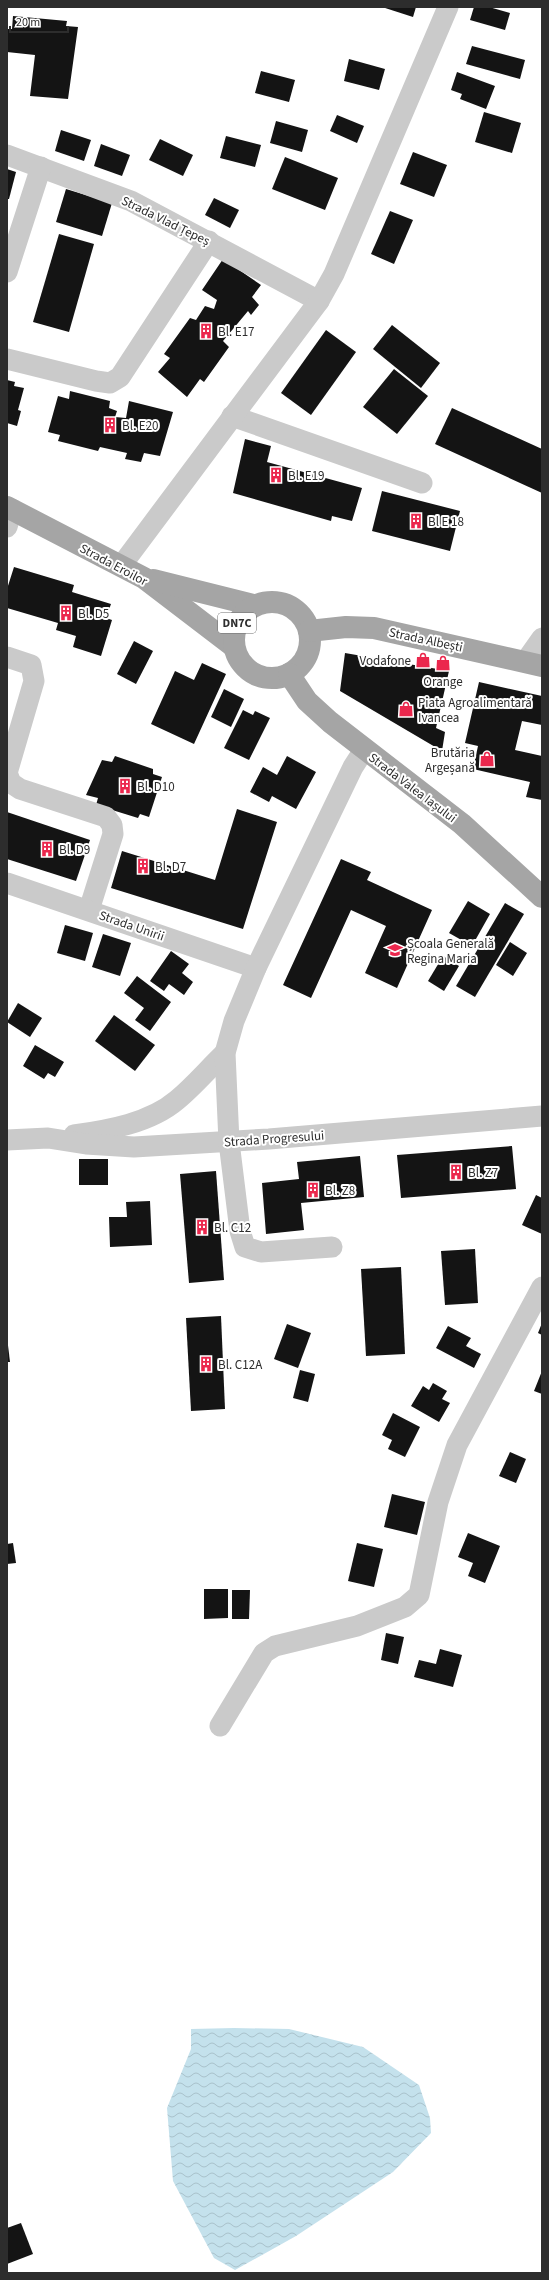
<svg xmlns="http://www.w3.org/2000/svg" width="549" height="2280" font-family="'Source Sans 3',sans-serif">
<defs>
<pattern id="water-waves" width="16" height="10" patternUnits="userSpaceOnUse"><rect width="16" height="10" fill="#c4e1ec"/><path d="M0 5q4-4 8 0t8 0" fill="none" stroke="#a9c1cb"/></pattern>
</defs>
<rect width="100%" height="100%" fill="#fff"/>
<polygon fill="url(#water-waves)" points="234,2028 289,2029 363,2047 419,2085 430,2118 431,2133 393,2172 296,2236 235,2270 214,2258 173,2181 167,2108 191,2049 191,2029"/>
<g fill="#141414">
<polygon points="382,7 416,7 413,17"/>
<polygon points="474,7 489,7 510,13 505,30 470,20"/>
<polygon points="13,16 67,21 66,26 78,27 68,99 30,96 35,55 7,52 7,29 12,29"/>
<polygon points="472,46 525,60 520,79 466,64"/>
<polygon points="349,59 385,69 379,90 344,81"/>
<polygon points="261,71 295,80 289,102 255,93"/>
<polygon points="457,72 495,86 486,109 460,99 462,94 451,90"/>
<polygon points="484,112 521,123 512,153 475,142"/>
<polygon points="337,115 364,126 357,143 330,131"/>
<polygon points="276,121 308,130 302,152 270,143"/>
<polygon points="61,130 91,140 84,161 55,151"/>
<polygon points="226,136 261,145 255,167 220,158"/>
<polygon points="160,139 193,155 183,176 149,160"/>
<polygon points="101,144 130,155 122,176 94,166"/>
<polygon points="413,152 447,165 434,197 400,184"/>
<polygon points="285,157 338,178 325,210 272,189"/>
<polygon points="7,169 16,172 9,199 7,199"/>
<polygon points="66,189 112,203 102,236 56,222"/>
<polygon points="214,198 239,210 230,228 205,215"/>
<polygon points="390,211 413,220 394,264 371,254"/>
<polygon points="59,234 94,244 69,332 33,322"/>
<polygon points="223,259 261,285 252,297 259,305 251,315 248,311 223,341 229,347 204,382 200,379 187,397 158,372 170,358 164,354 190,318 196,320 205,306 214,309 217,300 202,290"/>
<polygon points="392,325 440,363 421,388 373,349"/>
<polygon points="326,330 356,352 311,415 281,393"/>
<polygon points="394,369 428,396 397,434 363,407"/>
<polygon points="7,380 15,382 14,386 24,388 18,410 21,411 17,426 7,423"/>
<polygon points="70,391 110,401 109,408 117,411 115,417 126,418 129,401 173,412 160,456 144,453 141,462 125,459 127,453 100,447 98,451 58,441 60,435 48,432 58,396 69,399"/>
<polygon points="452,408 542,449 542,493 435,444"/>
<polygon points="245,439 271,446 267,462 362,488 352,521 332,516 331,521 233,493"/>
<polygon points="382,491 460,511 450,551 372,531"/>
<polygon points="14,567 74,585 72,592 111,604 106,618 112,620 101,656 73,647 76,636 56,630 58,623 7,608 7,589"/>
<polygon points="134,641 153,651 136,684 117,674"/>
<polygon points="345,653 449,671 436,728 445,732 442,751 340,691"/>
<polygon points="202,663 226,674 194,744 151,724 175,671 194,680"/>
<polygon points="479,682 542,696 542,725 522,721 515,750 542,756 542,800 526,797 530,782 473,769 478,746 465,743"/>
<polygon points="224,689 244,699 231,727 211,717"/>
<polygon points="243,710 253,715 255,711 270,718 249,760 224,748"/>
<polygon points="115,756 153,769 153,774 162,777 149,817 140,814 138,818 96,805 98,798 86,795 102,760 112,762"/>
<polygon points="287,756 316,772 296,809 272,796 269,802 250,792 263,767 277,775"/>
<polygon points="237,809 277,822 243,929 111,888 122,851 215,880"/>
<polygon points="7,812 90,840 76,881 7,859"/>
<polygon points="341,859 371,872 367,880 432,910 397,988 365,973 386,926 351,910 311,998 283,985"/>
<polygon points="468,901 490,914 472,946 449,933"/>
<polygon points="505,903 524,914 475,997 456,986"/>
<polygon points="65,925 93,933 85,961 57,953"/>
<polygon points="103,934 131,943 120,976 92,967"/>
<polygon points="510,942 527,953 513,976 496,965"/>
<polygon points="171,951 189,964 182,973 193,982 184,995 169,984 164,991 150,981"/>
<polygon points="443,956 459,966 444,991 428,981"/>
<polygon points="137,976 171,1002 150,1031 135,1020 144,1008 124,993"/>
<polygon points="18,1003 42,1018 30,1037 7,1022"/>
<polygon points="114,1015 155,1045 135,1071 95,1041"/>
<polygon points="35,1045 64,1062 55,1077 48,1073 44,1079 23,1066"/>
<polygon points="512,1146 516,1189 401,1198 397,1155"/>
<polygon points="360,1156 364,1197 301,1203 304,1230 266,1234 262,1183 299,1179 297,1162"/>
<rect x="79" y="1159" width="29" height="26"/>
<polygon points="216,1171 224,1280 189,1283 180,1174"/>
<polygon points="536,1195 542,1198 542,1234 522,1225"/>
<polygon points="150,1201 152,1245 110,1247 109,1217 127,1217 126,1202"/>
<polygon points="475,1249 478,1303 445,1305 441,1251"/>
<polygon points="401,1267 405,1354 366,1356 361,1269"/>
<polygon points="221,1316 225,1409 191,1411 186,1318"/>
<polygon points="542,1323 542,1335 538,1333"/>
<polygon points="287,1324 311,1333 298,1368 274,1359"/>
<polygon points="448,1326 471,1338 466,1346 481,1354 474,1368 436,1348"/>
<polygon points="7,1337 10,1362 7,1362"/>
<polygon points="300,1370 315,1374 308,1402 293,1398"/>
<polygon points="542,1371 542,1394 534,1391"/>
<polygon points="433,1383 447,1391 442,1399 450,1403 439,1422 411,1406 423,1386 429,1390"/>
<polygon points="393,1413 420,1427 405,1457 388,1449 392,1440 382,1435"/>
<polygon points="510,1452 526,1459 516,1483 499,1476"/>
<polygon points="392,1494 425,1502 417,1535 384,1527"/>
<polygon points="468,1533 500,1546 485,1583 468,1576 473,1563 458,1557"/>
<polygon points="13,1543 16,1563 7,1564 7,1544"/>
<polygon points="357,1543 383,1549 374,1587 348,1581"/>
<polygon points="204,1589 228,1589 228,1618 204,1619"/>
<polygon points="232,1590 250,1590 249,1619 232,1619"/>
<polygon points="386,1633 404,1637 398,1664 381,1660"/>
<polygon points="440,1649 462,1655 453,1687 414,1677 419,1660 436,1664"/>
<polygon points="21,2223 33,2254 7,2264 7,2228"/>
</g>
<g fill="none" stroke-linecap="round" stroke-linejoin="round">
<g stroke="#cacaca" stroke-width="21">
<polyline points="7,155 131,201 319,301"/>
<polyline points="7,272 41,167"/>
<polyline points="7,359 96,381 110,383 120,377 209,241"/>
<polyline points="232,416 422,483"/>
<polyline points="7,527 12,509"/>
<polyline points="121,566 319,301 334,274 448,7"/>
<polyline points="7,657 31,665 34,681 7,773"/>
<polyline points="525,662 542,638"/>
<polyline points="7,773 11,783 20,789 106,817 112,825 113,834 89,910"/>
<polyline points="7,883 256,968"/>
<path d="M74 1135C109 1130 150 1123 177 1100 194 1086 209 1068 225 1053"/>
<polyline points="7,1140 48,1138 86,1144 134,1147 269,1139 542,1116"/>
<polyline points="332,1247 261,1252 245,1247 240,1231 229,1142 225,1053 234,1021 256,968 353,767 364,750"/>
<polyline points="220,1726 264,1653 275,1646 357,1626 405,1607 419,1595 438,1502 457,1445 542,1287"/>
</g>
<g stroke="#a5a5a5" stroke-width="22">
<polyline points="7,507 144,578 233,646"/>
<polyline points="153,580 253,605"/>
<circle cx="272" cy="640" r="38"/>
<polyline points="309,631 346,627 374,628 542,666"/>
<polyline points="289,674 307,701 330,722 462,824 542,897"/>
</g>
</g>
<defs>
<g id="building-bare" transform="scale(1.2)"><path d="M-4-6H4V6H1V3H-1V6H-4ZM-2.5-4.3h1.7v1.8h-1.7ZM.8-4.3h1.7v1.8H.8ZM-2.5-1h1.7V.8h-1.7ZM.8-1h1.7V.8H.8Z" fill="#eb274d" stroke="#fff" stroke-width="2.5" paint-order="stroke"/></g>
<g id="shop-bare" transform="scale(1.2)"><path d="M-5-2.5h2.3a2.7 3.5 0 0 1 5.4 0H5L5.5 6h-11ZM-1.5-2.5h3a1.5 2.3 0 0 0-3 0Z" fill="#eb274d" stroke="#fff" stroke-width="2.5" paint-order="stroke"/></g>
<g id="school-bare" transform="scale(1.2)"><path d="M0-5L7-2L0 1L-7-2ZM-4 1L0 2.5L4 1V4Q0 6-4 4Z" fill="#eb274d" stroke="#fff" stroke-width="2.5" paint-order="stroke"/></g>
</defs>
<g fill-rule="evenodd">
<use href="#building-bare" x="206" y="331"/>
<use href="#building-bare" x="110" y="425"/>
<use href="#building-bare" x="276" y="475"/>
<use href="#building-bare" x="416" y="521"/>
<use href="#building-bare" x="66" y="613"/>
<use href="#shop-bare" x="423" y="660"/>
<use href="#shop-bare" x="443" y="663"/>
<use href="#shop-bare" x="406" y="709"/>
<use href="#shop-bare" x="487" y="759"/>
<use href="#building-bare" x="125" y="786"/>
<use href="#building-bare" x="47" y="849"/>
<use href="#building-bare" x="143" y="866"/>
<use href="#school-bare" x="395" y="950"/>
<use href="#building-bare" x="456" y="1172"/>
<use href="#building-bare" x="313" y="1190"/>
<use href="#building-bare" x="202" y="1227"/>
<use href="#building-bare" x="206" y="1364"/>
</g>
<g text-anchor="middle" stroke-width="4" stroke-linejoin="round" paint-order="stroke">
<rect fill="#fff" stroke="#6c6c6c" stroke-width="1" x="218" y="613" width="38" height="20" rx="3"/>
<g font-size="12" font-weight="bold" fill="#2d2d2d">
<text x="237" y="627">DN7C</text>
</g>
<g font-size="13" fill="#2d2d2d" stroke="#fff">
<text transform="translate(166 220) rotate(26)" y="5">Strada Vlad Țepeș</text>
<text transform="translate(114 564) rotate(28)" y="5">Strada Eroilor</text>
<text transform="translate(426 639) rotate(12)" y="5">Strada Albești</text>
<text transform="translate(413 787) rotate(37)" y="5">Strada Valea Iașului</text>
<text transform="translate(132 925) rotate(19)" y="5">Strada Unirii</text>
<text transform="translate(274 1138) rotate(-4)" y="5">Strada Progresului</text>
</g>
<g font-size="13" fill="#2d2d2d" stroke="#fff" text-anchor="start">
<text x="218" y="336">Bl. E17</text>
<text x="122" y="430">Bl. E20</text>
<text x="288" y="480">Bl. E19</text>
<text x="428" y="526">Bl E 18</text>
<text x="78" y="618">Bl. D5</text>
<text x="411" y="665" text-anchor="end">Vodafone</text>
<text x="443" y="686" text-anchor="middle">Orange</text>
<text x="418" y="707">Piata Agroalimentară<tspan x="418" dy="15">Ivancea</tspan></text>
<text x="475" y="757" text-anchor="end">Brutăria<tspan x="475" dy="15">Argeșană</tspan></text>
<text x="137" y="791">Bl. D10</text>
<text x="59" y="854">Bl. D9</text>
<text x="155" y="871">Bl. D7</text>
<text x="407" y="948">Școala Generală<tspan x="407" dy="15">Regina Maria</tspan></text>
<text x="468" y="1177">Bl. Z7</text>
<text x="325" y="1195">Bl. Z8</text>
<text x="214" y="1232">Bl. C12</text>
<text x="218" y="1369">Bl. C12A</text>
</g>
</g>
<rect width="549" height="2280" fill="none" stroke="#2d2d2d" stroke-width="16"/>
<path d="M10 26v6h58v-6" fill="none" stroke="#2d2d2d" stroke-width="2"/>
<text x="16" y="26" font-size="12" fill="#2d2d2d" stroke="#ffffff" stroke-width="3" paint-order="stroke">20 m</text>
</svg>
